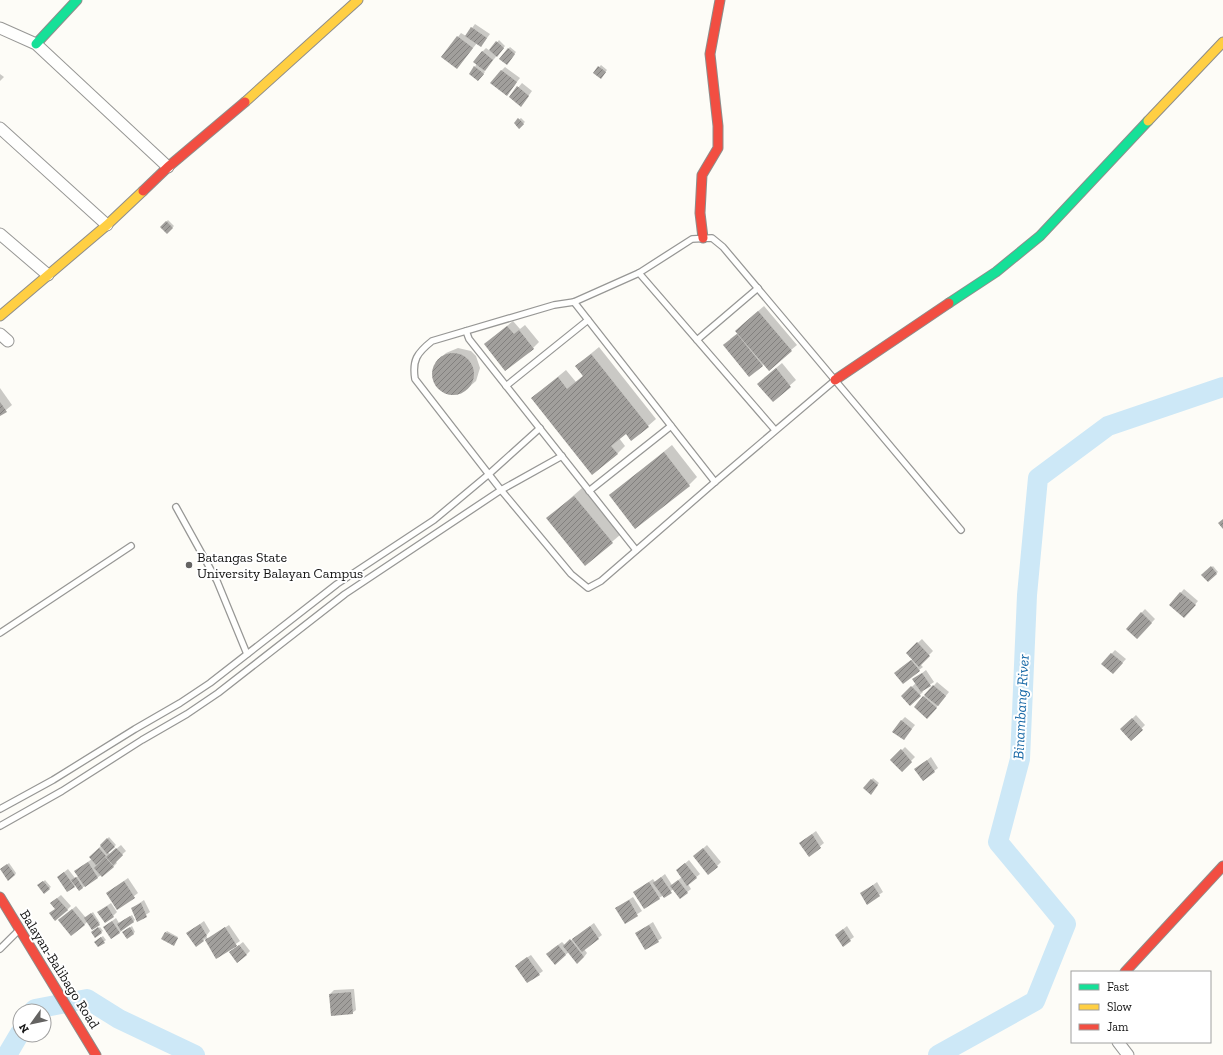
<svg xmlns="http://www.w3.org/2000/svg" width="1223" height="1055" font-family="'Zilla Slab',serif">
<defs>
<pattern id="building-hatch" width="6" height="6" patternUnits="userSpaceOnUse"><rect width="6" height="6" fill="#a19f9c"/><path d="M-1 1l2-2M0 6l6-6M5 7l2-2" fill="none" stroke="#82807e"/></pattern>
</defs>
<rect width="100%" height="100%" fill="#fdfcf7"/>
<g fill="#0003">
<polygon points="475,24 490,34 484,42 477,43 457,68 442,57 461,33 466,36"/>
<polygon points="499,40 505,46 484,71 485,72 480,78 475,67 482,52 486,48 490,51"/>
<polygon points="510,47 516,52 508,62 508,49"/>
<polygon points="601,65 607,70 602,76 594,73"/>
<polygon points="505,67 520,78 510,91 501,71"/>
<polygon points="0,74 4,77 0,81"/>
<polygon points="522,83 532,91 524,102 510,97"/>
<polygon points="521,118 525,122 519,127 515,123"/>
<polygon points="168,220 174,226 167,233 161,227"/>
<polygon points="764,306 797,345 791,350 762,365 730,339 738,333 742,325"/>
<polygon points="513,321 520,329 525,325 539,342 533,348 485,344"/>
<polygon points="599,347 656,419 648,426 626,433 619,438 625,446 617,454 532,398 566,370 576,382 583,376 576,366"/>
<polygon points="458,348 471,351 476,356 480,368 476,381 469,387 464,391 452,394 439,389 433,377 433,371 440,359 446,353"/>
<polygon points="782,363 796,380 773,400 764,378"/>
<polygon points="0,388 12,405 0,415"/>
<polygon points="672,445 697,477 689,485 610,495"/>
<polygon points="582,488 620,535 586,564 548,518"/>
<polygon points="1213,566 1218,572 1208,581 1203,575"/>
<polygon points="1184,589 1198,601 1188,613 1170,605"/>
<polygon points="1145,609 1155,619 1137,638 1127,629"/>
<polygon points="922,639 933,651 920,664 923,667 919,670 899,669 913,659 907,653"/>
<polygon points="1115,650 1126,659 1117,669 1103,663"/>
<polygon points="926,670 934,682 922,690 923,692 910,704 902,696 916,683 913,680"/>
<polygon points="937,682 949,692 931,714 915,707"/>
<polygon points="1136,715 1145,725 1131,739 1121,729"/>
<polygon points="905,717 915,725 907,735 901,721"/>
<polygon points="905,747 915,757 902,770 892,760"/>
<polygon points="931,757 938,768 923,780 916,769"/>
<polygon points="873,778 879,783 871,793 865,788"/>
<polygon points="816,831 824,843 809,855 800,843"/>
<polygon points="109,837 116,845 108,852 110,854 121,845 126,851 115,861 117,863 113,867 79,890 76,885 74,886 58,877 68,869 75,878 79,876 79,868 92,859 94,853"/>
<polygon points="707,845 721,862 717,866 698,853"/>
<polygon points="689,860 700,874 688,884 691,889 680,898 674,889 659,898 634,892 653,879 655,882 665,874 672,885 682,877 681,867"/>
<polygon points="9,863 16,873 15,875 3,868"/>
<polygon points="128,878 138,893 117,909 107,893"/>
<polygon points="45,880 51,887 44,892 39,886"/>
<polygon points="877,882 883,892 867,903 861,894"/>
<polygon points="61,895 71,906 67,910 51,903"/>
<polygon points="633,897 642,911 625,922 616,908"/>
<polygon points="144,900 150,912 138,920 132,908"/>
<polygon points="111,903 117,912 113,916 102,909"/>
<polygon points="76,906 86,918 93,912 100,923 99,924 87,922 84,925 63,917"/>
<polygon points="132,915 135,920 119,933 108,924 116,918 119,923"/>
<polygon points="204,921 210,931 206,936 208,939 229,925 240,941 217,957 205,939 203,941 188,933"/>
<polygon points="653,922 662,938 646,949 636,933"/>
<polygon points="594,923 602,935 584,949 587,953 584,957 569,952 555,963 551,950 562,942 565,945"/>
<polygon points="132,926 135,932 127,938 125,931"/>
<polygon points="847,926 854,937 843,945 836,935"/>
<polygon points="100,927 103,931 95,936 94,931"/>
<polygon points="167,931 178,937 175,943 166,932"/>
<polygon points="103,936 106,940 98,946 97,940"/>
<polygon points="243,942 250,951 246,955 234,949"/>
<polygon points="531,955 543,971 539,974 520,962"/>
<polygon points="354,989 356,1010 352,1013 330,994 334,990"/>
</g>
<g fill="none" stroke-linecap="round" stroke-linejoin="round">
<g stroke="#cde8f7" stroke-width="20">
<polyline points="33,1011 35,1009 87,999 119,1019 195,1055"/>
<polyline points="7,1055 20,1033"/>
<polyline points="938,1055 1035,1001 1066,924 998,842 1020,759 1027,595 1038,478 1108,426 1223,387"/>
</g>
</g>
<g fill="url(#building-hatch)">
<polygon points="471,27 487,38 481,47 465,36"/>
<polygon points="457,36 473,48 457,69 441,57"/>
<polygon points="496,41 504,48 497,57 489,50"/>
<polygon points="508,48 515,54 507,65 499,59"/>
<polygon points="482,51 493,60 485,71 473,62"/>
<polygon points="474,66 484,74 478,81 469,74"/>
<polygon points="598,66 606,72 601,79 593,73"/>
<polygon points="501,70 517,82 507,96 490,83"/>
<polygon points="517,86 529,96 521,107 509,97"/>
<polygon points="518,118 524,124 519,129 514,123"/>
<polygon points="166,221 173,228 167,234 160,227"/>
<polygon points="758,311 792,351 769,371 735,331"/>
<polygon points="507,326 514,334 519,330 534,349 505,371 484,344"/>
<polygon points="737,334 763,366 749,377 723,345"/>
<circle cx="453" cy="374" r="21"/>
<polygon points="591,354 649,427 631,441 626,434 611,446 618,454 592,475 531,398 558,377 567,389 583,376 575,366"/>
<polygon points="776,368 791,387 773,402 757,384"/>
<polygon points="0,402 7,412 0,416"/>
<polygon points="664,452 690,486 635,529 609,495"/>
<polygon points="574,496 613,543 585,566 546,518"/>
<polygon points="1223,519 1223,529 1218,523"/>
<polygon points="1211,566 1217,574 1208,582 1201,575"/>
<polygon points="1180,592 1196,605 1184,618 1169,605"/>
<polygon points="1141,612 1152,623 1137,639 1126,629"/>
<polygon points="917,642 930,656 919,667 906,653"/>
<polygon points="1111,653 1123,663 1113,674 1101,664"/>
<polygon points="911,660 920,671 903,684 894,673"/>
<polygon points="922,673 931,686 921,692 912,679"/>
<polygon points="933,685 946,696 938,706 924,695"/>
<polygon points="911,686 921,696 910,706 901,696"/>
<polygon points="923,696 937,708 927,719 914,707"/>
<polygon points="1132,718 1143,730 1131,741 1120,729"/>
<polygon points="901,720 912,729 904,740 892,732"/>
<polygon points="901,749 912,762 902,772 890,760"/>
<polygon points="927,760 935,772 923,781 914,769"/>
<polygon points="871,779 878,785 871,795 863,788"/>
<polygon points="812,834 821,848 809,857 799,843"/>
<polygon points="107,838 115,847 107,854 100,845"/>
<polygon points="99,848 106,856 96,865 89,857"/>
<polygon points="116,848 123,855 113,865 106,857"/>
<polygon points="703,848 718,867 708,875 693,856"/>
<polygon points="105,857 114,867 102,877 94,868"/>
<polygon points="88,862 98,878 85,887 74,871"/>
<polygon points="685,863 697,878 687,886 676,870"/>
<polygon points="7,864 15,875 8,881 0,869"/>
<polygon points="64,872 75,887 67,892 57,877"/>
<polygon points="76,877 83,888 79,891 71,880"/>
<polygon points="661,877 672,893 664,898 653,883"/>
<polygon points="678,880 688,893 680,899 670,886"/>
<polygon points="43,881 50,889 44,894 37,885"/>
<polygon points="124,881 135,898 117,910 106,893"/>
<polygon points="649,882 660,899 644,909 633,892"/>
<polygon points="873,885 880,896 867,905 860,893"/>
<polygon points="57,898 68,910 55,921 49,913 55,909 50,903"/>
<polygon points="629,900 638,916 625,924 615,908"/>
<polygon points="141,903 147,917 137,922 131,908"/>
<polygon points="107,906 114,917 105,923 97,912"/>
<polygon points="72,909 85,925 71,936 58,920"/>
<polygon points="91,913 100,925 92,930 84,918"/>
<polygon points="130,916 134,922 121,931 117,924"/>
<polygon points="112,921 120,933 111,939 103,927"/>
<polygon points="200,924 207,936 202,939 204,941 196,947 186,933"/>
<polygon points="649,925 659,942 645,950 635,933"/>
<polygon points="590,926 599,939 582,952 572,939"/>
<polygon points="98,927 102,933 95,938 91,932"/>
<polygon points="130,927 134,934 127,939 122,932"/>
<polygon points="225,927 237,946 216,959 205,940"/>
<polygon points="843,929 851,941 843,947 835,935"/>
<polygon points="165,932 178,938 174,946 161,939"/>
<polygon points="101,937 105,943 98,947 94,942"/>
<polygon points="570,939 584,957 577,964 563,946"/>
<polygon points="239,945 247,955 237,963 229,952"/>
<polygon points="558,945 566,955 555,965 546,954"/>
<polygon points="527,957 540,975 527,983 515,966"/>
<polygon points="351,992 353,1014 331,1016 329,994"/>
</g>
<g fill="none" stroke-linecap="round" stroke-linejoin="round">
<g stroke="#979795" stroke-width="8">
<g id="lane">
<polyline points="639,273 775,430"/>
<polyline points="574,302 715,482"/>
<polyline points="466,331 469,339 636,550"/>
<polyline points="697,340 758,288"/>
<path d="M834 381 715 482 601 581 588 588 571 574 501 490 415 379C412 360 417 353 432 341L554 305 574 302 639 273 692 239 712 238 723 247 961 530"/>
<polyline points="506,386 588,320"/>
<polyline points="589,491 671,426"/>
<polyline points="176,507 217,581 247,654"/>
<polyline points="0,633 131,546"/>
<polyline points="0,809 53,780 135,729 180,703 210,683 337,584 434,520 489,474 540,428"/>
<polyline points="0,826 62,791 142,740 187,714 218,693 345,594 501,490 562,456"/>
<polyline points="0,949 17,932"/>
</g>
</g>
<g stroke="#979795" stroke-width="13">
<g id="street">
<polyline points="0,28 36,44 168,167"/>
<polyline points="0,128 107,225"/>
<polyline points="0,234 48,275"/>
<polyline points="0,334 8,341"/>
<polyline points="1118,1042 1128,1055"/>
</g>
</g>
<g stroke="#8e8d8b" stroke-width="11">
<g id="fast">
<polyline points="36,44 77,0"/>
<polyline points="949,303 996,272 1040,236 1148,121"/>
</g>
</g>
<g stroke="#8e8d8b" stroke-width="11">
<g id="slow">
<polyline points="245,102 358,0"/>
<polyline points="1148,121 1223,42"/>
<polyline points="0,316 107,225 143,191"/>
</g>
</g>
<g stroke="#8e8d8b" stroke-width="11">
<g id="jam">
<polyline points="143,191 168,167 245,102"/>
<polyline points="703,238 700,213 702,175 718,148 718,126 710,54 720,0"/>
<polyline points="835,380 949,303"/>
<polyline points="0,897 96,1055"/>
<polyline points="1125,972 1223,866"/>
</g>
</g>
<use href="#lane" stroke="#fffffe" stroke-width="5.5"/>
<use href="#street" stroke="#fffffe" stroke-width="11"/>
<use href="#fast" stroke="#16e098" stroke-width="9"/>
<use href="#slow" stroke="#ffcf43" stroke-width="9"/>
<use href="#jam" stroke="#f24e42" stroke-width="9"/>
</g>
<circle fill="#646362" stroke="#fff" stroke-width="1.5" cx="189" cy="565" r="4"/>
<g text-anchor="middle" stroke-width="4" stroke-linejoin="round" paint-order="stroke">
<g font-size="14" fill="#111" stroke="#fff" text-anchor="start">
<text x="197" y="562">Batangas State<tspan x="197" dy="16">University Balayan Campus</tspan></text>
</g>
<g font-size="14" fill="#111" stroke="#fff">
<text transform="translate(60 969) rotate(58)" y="5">Balayan-Balibago Road</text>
</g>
<g font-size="15" font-style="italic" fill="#1768a6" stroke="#fff">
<text transform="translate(1021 707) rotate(-87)" y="5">Binambang River</text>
</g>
</g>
<rect x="1071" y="971" width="140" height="72" fill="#ffffff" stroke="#a0a0a0"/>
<rect x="1079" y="984" width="20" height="6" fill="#16e098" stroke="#a0a0a0"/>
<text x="1107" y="991" font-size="12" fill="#111111">Fast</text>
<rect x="1079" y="1004" width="20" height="6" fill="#ffcf43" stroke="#a0a0a0"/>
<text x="1107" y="1011" font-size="12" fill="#111111">Slow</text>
<rect x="1079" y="1024" width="20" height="6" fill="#f24e42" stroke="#a0a0a0"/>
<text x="1107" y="1031" font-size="12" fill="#111111">Jam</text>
<g transform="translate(32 1023) rotate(237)"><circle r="19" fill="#ffffff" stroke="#a0a0a0"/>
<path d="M0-3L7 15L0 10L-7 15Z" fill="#646362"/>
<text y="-6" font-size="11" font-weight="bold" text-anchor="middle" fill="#111111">N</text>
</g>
</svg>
